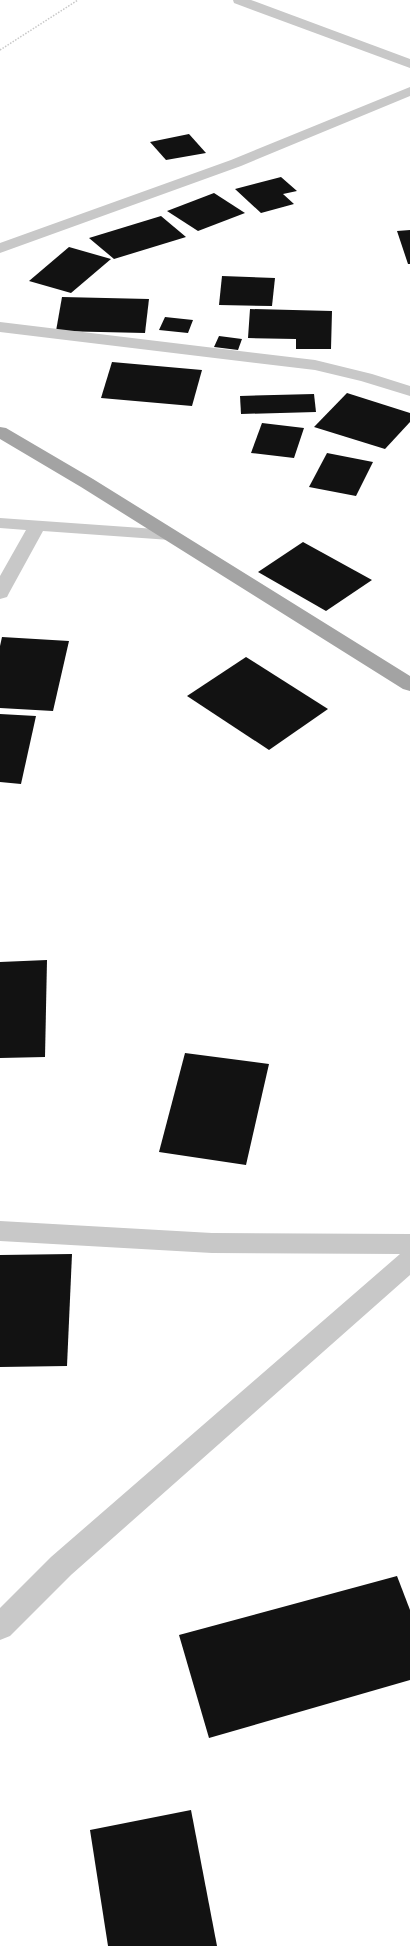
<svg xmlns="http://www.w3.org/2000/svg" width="410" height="1946" font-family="Arial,sans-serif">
<rect width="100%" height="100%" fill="#fff"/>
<g fill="#121212">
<polygon points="189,134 206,153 166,160 150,142"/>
<polygon points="281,177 297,191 283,194 294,204 261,213 235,189"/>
<polygon points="214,193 245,213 198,231 167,211"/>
<polygon points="161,216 186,237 114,259 89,238"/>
<polygon points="410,230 410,264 408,264 397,231"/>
<polygon points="69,247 111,259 71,293 29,281"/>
<polygon points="222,276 275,278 272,306 219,305"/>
<polygon points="62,297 149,299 145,333 56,331"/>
<polygon points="250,309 332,311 331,349 296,349 296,339 248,338"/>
<polygon points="165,317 193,320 188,333 159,330"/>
<polygon points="219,336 242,339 238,350 214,347"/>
<polygon points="112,362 202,370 192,406 101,398"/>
<polygon points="347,393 410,413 410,422 385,449 314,427"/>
<polygon points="314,394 316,412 241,414 240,396"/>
<polygon points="262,423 304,428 294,458 251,453"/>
<polygon points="327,453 373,462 356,496 309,487"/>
<polygon points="303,542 372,580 326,611 258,572"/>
<polygon points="2,637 69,641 53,711 0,708 0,646"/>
<polygon points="246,657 328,709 269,750 187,696"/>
<polygon points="0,714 36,716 21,784 0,782"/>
<polygon points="47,960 45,1057 0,1058 0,962"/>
<polygon points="185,1053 269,1064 246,1165 159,1152"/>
<polygon points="72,1254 67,1366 0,1367 0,1255"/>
<polygon points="397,1576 410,1610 410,1680 209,1738 179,1635"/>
<polygon points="191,1810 217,1946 108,1946 90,1830"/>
</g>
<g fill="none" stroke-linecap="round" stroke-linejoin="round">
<polyline stroke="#c8c8c8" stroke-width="1.5" stroke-dasharray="1.5 1.5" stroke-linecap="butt" points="0,50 78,0"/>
<g fill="#c8c8c8" fill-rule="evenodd">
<polygon points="233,0 251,0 410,59 410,68 234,3"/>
<polygon points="410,87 410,96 241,166 0,253 0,243 231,160"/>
<polygon points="0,322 315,360 372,374 410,386 410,396 361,381 315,370 0,332"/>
<polygon points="0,518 170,530 176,531 179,535 176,539 170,540 43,531 9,593 7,597 0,599 0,576 26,530 0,528"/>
<polygon points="0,1221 212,1233 410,1234 410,1275 71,1575 10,1636 0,1640 0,1608 51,1557 400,1254 212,1253 0,1241"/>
</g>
<polygon fill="#a3a3a3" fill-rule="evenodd" points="0,427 6,428 93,479 410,676 410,691 403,689 81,487 0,439"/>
</g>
</svg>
